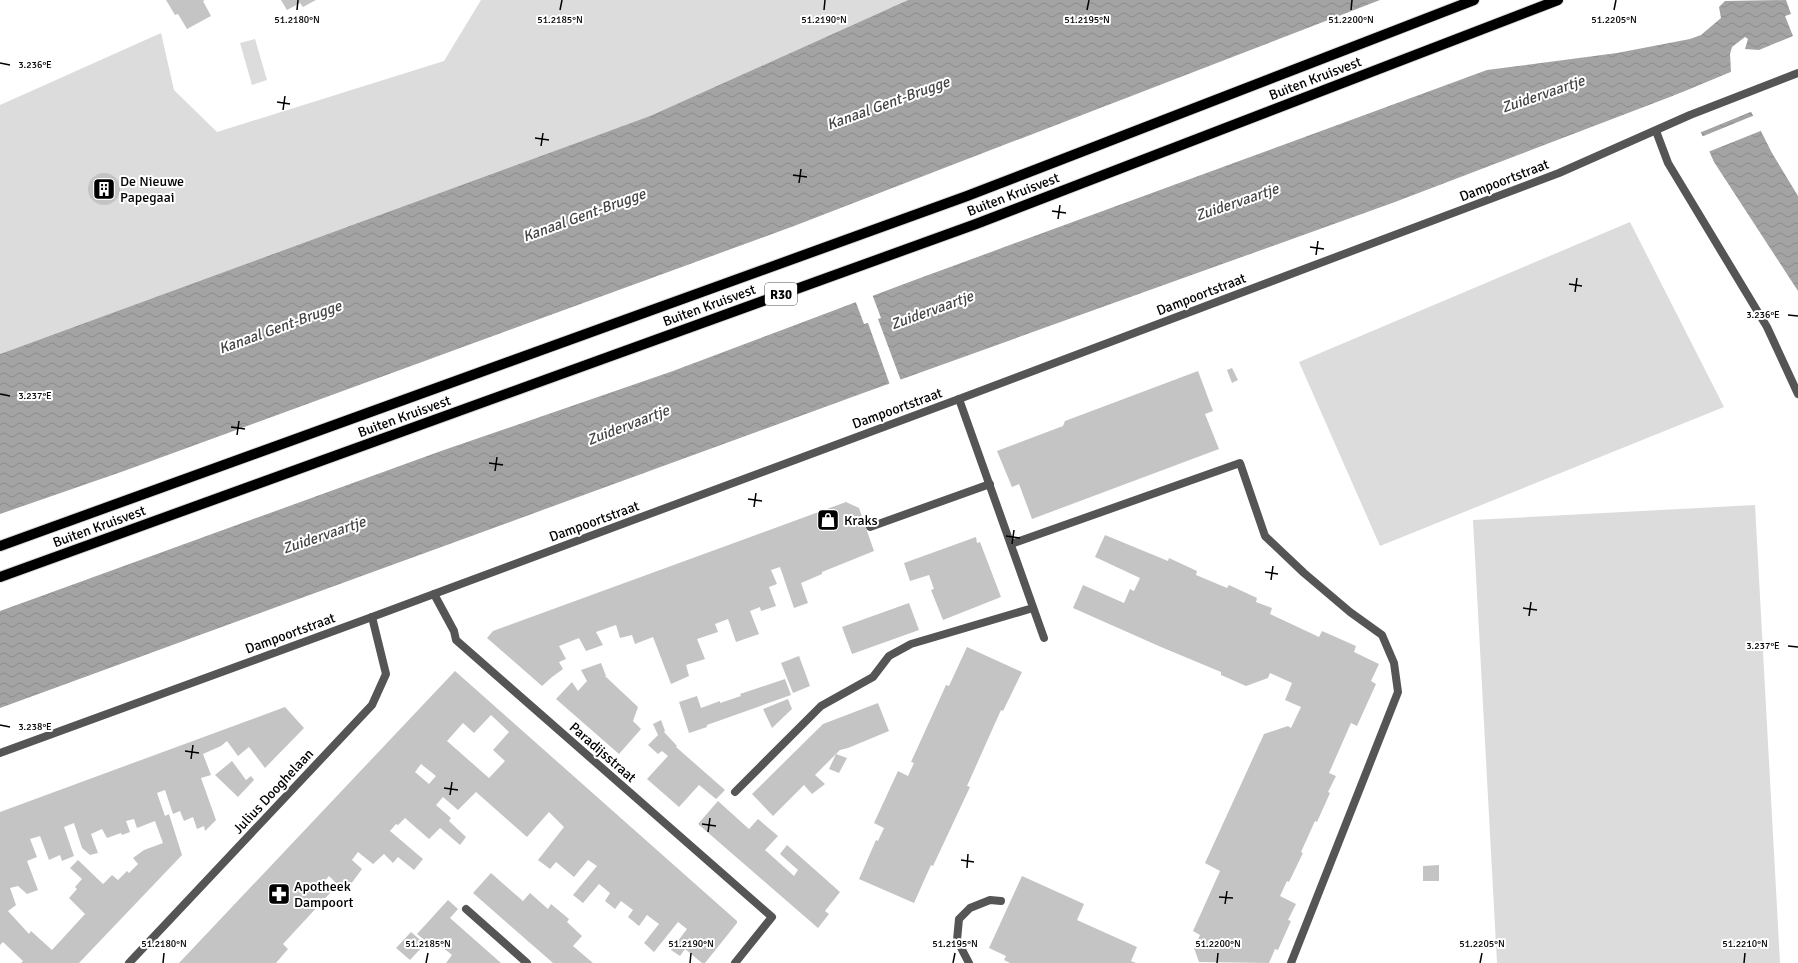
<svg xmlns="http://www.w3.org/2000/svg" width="1798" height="963" font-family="Signika,sans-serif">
<defs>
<pattern id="water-waves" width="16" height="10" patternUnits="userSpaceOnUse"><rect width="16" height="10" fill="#a3a3a3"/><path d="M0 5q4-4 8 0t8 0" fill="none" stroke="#8b8b8b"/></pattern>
</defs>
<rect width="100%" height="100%" fill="#fff"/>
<g fill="#dcdcdc">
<polygon points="481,0 908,0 650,116 0,354 0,105 161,33 174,90 217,132 444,61"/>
<polygon points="255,39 267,80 252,85 240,43"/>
<polygon points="1630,222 1724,407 1380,546 1299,362"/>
<polygon points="1755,505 1780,963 1497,963 1473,520"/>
</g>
<g fill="url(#water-waves)">
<polygon points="908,0 1380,0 794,226 124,471 0,514 0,354 650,116"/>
<polygon points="1786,0 1791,14 1785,16 1793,36 1759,50 1745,49 1748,39 1745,37 1732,47 1730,54 1731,72 1772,153 1798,196 1798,291 1714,162 1683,92 1395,202 866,392 0,708 0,611 441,451 673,371 912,281 1487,70 1617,53 1690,39 1701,35 1721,18 1719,7 1725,1"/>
</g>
<g fill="#fff">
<polygon points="1733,71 1753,111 1699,133 1682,94 1674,98 1673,96"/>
<polygon points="1755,115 1763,130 1708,152 1701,137"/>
<polygon points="872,294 881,318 878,319 901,381 890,385 868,323 864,324 855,300"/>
</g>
<g fill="#c4c4c4" fill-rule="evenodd">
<polygon points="166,0 205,0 203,1 211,16 187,29 178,14 175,15"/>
<polygon points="281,0 316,0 303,7 300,3 287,10"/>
<circle cx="104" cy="189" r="16"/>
<polygon points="1232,368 1238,380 1232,383 1227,370"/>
<polygon points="1198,371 1213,411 1205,414 1219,449 1032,519 1019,484 1012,487 997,451 1063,426 1065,421"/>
<polygon points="846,502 859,508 874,551 822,572 822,574 801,583 808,603 794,608 780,567 771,570 777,584 769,587 776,606 761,611 760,607 750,611 759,634 736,642 728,619 715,624 718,632 697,639 705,659 686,665 689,676 671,684 653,637 635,644 632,635 620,638 616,625 596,632 603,645 586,651 579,638 559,646 566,659 559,662 563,669 552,677 542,686 487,638 493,631"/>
<polygon points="1105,535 1168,561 1169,558 1197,571 1196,575 1227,588 1229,585 1257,598 1256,602 1272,608 1270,614 1319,637 1322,631 1356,646 1354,652 1379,664 1371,681 1376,684 1357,726 1351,723 1329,773 1336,776 1328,792 1330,793 1317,822 1315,821 1301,852 1303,853 1289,882 1287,881 1280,896 1296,904 1288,920 1291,921 1278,950 1275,949 1269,963 1199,962 1194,948 1200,935 1193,931 1220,871 1205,863 1264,734 1288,726 1291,728 1301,707 1285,700 1292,683 1270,673 1268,678 1246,686 1221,675 1221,672 1161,647 1073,608 1083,585 1124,603 1130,589 1134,591 1140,578 1095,557"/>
<polygon points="976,537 977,543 980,542 1001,597 943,620 931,590 934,589 929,575 910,581 904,563"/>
<polygon points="909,603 919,630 852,654 842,627"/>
<polygon points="967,647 1022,672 1003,711 1001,710 967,786 970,787 933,866 931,865 914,903 859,879 876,840 878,841 884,828 874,823 898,771 908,776 914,763 911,762 946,685 949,686"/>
<polygon points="799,656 810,686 793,693 781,663"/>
<polygon points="601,663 606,676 605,676 638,707 633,721 641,729 619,754 556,699 572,682 578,691 587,681 581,670"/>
<path d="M455 671 737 921V923L705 963H702L685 949 680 956 671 950 687 929 678 922 654 952 644 943 659 924 647 915 639 926 628 917 633 910 621 901 615 909 605 901 610 893 599 884 583 903 573 895 597 866 588 860 574 877 556 862 550 869 538 860 564 827 549 812 527 837 476 792 458 810 443 797 436 805 451 818 449 821 466 837 460 845 440 828 429 839 405 818 398 825 396 824 390 831 423 859 414 870 398 857 393 863 384 854 373 864 358 852 352 860 362 869 345 892 329 876 322 884 331 892 283 944 288 949 276 963H179ZM491 715 509 732 493 750 505 761 489 778 447 741 463 723 474 733ZM421 764 436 776 429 784 415 772Z"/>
<polygon points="785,679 791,695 707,725 707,727 689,733 679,702 697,696 701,708 720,701 720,703 741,696 740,694"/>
<polygon points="788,699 792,709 772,728 763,709"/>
<polygon points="878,703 889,731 848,748 840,750 815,775 825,784 812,794 804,785 773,816 752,794 823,724"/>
<path d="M285 707 304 728 265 768 249 747 238 756 227 741 221 746 203 754 211 775 201 778 216 820 205 831 204 826 197 829 193 817 184 821 180 811 173 814 165 790 157 793 165 816 169 814 182 855 79 963H21L23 961 3 942 0 945V812ZM134 819 137 828 155 821 163 843 144 850 133 858 138 864 129 873 127 871 118 880 112 875 103 884 78 860 70 868 82 879 75 887 77 889 69 898 85 914 52 950 31 931 29 934 8 911 16 905 10 888 18 886 27 894 38 890 27 861 37 857 30 839 40 836 49 860 60 855 62 861 74 856 64 827 74 823 82 848 90 855 98 853 91 834 102 829 107 838 121 833 122 835 130 832 126 821Z"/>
<polygon points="661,720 665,731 664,732 677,746 676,747 725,790 716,799 699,785 679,807 647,779 668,756 662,751 658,754 648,745 658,735 653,724"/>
<polygon points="836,754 847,758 839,773 829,769"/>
<polygon points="232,761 246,780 251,776 254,780 238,797 215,775"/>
<polygon points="718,801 749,829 758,819 778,836 765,850 794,876 798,870 780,854 787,845 840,892 825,911 829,914 818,928 698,824"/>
<polygon points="1439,865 1439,881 1423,881 1423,866"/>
<polygon points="491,873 523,901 530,893 548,909 551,904 569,919 567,922 582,936 573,946 593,963 553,963 473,893"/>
<polygon points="1022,876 1084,904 1077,920 1137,947 1131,961 1136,963 1010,963 1004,960 1006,956 989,948"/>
<polygon points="448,900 458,909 450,918 501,963 446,963 452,955 431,938 427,942 417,934"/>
<polygon points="411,932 425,944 410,960 396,948"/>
</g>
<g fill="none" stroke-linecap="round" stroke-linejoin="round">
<g stroke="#dbdbdb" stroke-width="12">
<g id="primary">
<polyline points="0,546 967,196 1474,0"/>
<polyline points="0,577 976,224 1558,0"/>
</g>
</g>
<g stroke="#555" stroke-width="8">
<polyline points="959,399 1044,638"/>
<polyline points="870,527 990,484"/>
<polyline points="1011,544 1240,463 1265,536 1304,573 1350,612 1382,635 1394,663 1398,692 1291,963"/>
<polyline points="735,792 821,706 873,677 889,656 911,644 1033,608"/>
<polyline points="466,909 527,963"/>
<polyline points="969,963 957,940 959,919 970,908 990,900 1001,901"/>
</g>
<g stroke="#555" stroke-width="8">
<polyline points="1656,131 1668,163 1767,327 1798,394"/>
<polyline points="434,594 454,631 456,640 772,917 735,963"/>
<polyline points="0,753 372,617 959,399 1559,173 1690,115 1798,73"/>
<polyline points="129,963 372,705 386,674 372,617"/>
</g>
<use href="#primary" stroke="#000" stroke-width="10"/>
</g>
<path fill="none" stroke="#000" stroke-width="1.5" d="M297 10 298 0M560 10 562 0M824 10 825 0M1087 10 1089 0M1351 10 1352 0M1614 10 1616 0M0 63 10 65M277 102 290 104M283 110 285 96M535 138 549 140M541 146 543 133M793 175 807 177M799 183 801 169M1052 211 1066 213M1058 219 1060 205M1310 247 1324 249M1316 255 1318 241M1569 284 1582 286M1575 292 1577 278M1788 315 1798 316M0 394 10 396M231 427 245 429M237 435 239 421M489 463 503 465M495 471 497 457M748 499 762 501M754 507 756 493M1006 536 1020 538M1012 544 1014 530M1265 572 1278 574M1271 580 1273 566M1523 608 1537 610M1529 616 1531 602M1788 646 1798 647M0 725 10 727M185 751 199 753M191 759 193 745M444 788 458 790M450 795 452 782M702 824 716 826M708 832 710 818M961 860 974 862M967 868 968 854M1219 897 1233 898M1225 904 1227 891M163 963 164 953M426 963 428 953M690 963 691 953M953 963 955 953M1217 963 1218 953M1480 963 1482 953M1744 963 1745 953"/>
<defs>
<g id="building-square" transform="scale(1.15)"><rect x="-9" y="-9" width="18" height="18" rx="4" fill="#000" stroke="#fff"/><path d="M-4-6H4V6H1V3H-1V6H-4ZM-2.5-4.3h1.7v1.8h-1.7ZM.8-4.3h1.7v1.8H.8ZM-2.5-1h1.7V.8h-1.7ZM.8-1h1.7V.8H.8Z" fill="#fff"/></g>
<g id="shop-square" transform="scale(1.15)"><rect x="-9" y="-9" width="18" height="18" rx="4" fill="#000" stroke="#fff"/><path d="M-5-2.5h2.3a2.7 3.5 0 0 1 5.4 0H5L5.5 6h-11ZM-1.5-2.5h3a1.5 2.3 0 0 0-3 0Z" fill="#fff"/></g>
<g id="pharmacy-square" transform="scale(1.15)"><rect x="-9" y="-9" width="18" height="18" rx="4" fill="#000" stroke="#fff"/><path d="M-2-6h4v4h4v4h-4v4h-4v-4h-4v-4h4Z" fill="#fff"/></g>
</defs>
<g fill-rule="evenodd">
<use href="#building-square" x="104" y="189"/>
<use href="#shop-square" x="828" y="520"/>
<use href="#pharmacy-square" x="279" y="894"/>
</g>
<g text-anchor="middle" stroke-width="4" stroke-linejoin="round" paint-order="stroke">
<rect fill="#fff" stroke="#4c4c4c" stroke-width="1" x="765" y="283" width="32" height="22" rx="3"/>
<g font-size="13" font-weight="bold" fill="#000">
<text x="781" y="299">R30</text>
</g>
<g font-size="14" fill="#000" stroke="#fff">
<text transform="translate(1315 78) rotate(-21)" y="5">Buiten Kruisvest</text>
<text transform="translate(1504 180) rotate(-21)" y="5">Dampoortstraat</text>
<text transform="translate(1013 194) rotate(-21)" y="5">Buiten Kruisvest</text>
<text transform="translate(1201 294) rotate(-21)" y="5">Dampoortstraat</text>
<text transform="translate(709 305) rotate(-20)" y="5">Buiten Kruisvest</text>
<text transform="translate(897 408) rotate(-20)" y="5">Dampoortstraat</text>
<text transform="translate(404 416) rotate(-20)" y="5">Buiten Kruisvest</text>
<text transform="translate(594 521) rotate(-20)" y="5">Dampoortstraat</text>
<text transform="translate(99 526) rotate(-20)" y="5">Buiten Kruisvest</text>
<text transform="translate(290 633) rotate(-20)" y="5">Dampoortstraat</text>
<text transform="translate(603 752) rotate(41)" y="5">Paradijsstraat</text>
<text transform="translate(273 791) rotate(-47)" y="5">Julius Dooghelaan</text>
</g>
<g font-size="14" fill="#000" stroke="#fff" text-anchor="start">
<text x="120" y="186">De Nieuwe<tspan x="120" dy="16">Papegaai</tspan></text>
<text x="844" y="525">Kraks</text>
<text x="294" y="891">Apotheek<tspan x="294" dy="16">Dampoort</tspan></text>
</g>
<g font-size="15" font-style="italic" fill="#444" stroke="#fff">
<text transform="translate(1543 94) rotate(-19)" y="5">Zuidervaartje</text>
<text transform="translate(888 103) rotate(-20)" y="5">Kanaal Gent-Brugge</text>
<text transform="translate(1237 202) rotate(-19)" y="5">Zuidervaartje</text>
<text transform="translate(584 215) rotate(-20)" y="5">Kanaal Gent-Brugge</text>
<text transform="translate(932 310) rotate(-20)" y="5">Zuidervaartje</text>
<text transform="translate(280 327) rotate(-20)" y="5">Kanaal Gent-Brugge</text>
<text transform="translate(628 425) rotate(-21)" y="5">Zuidervaartje</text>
<text transform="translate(324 535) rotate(-19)" y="5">Zuidervaartje</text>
</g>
</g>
<g font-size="10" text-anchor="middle" fill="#000" stroke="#fff" stroke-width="4" stroke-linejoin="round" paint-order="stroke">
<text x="297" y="23">51.2180°N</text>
<text x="560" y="23">51.2185°N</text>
<text x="824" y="23">51.2190°N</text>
<text x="1087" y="23">51.2195°N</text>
<text x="1351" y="23">51.2200°N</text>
<text x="1614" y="23">51.2205°N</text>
<text x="35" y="68">3.236°E</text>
<text x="1763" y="318">3.236°E</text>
<text x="35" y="399">3.237°E</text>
<text x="1763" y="649">3.237°E</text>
<text x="35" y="730">3.238°E</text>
<text x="164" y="947">51.2180°N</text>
<text x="428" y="947">51.2185°N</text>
<text x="691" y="947">51.2190°N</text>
<text x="955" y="947">51.2195°N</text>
<text x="1218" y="947">51.2200°N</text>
<text x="1482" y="947">51.2205°N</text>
<text x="1745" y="947">51.2210°N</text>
</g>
</svg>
